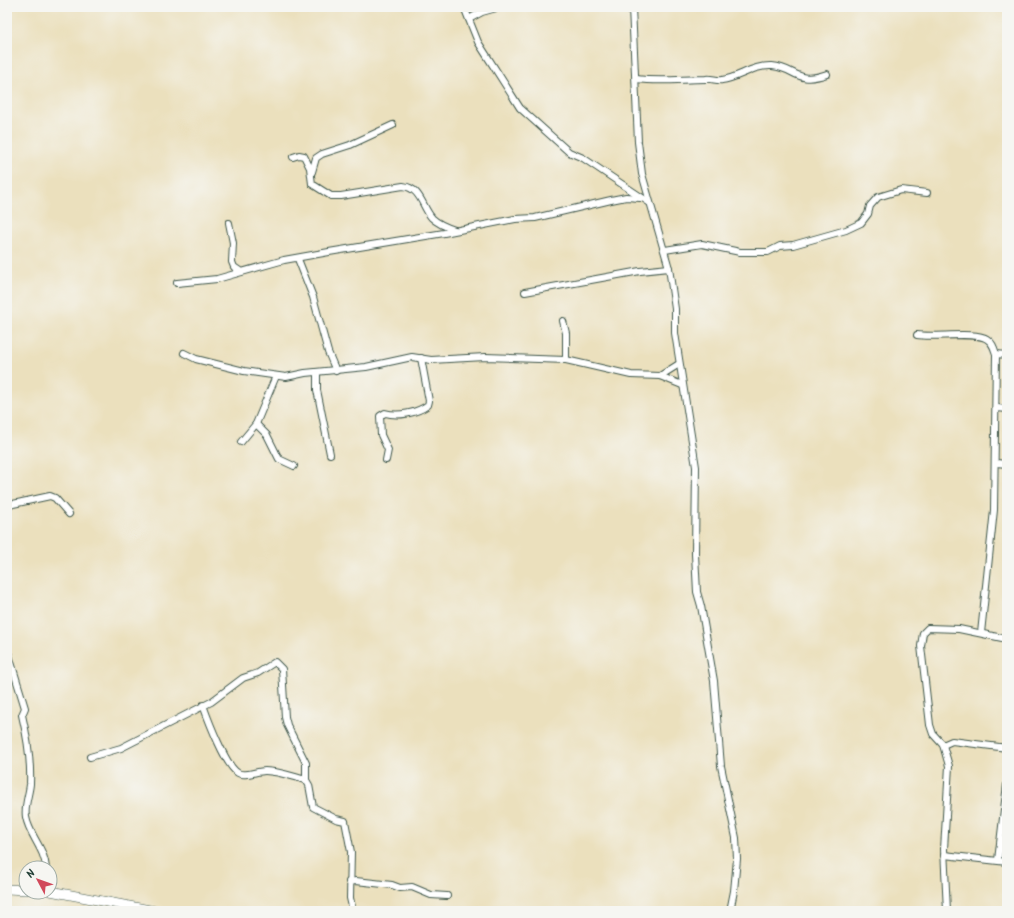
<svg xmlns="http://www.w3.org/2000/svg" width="1014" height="918" font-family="Kalam,sans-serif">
<rect width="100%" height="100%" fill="#f6f6f2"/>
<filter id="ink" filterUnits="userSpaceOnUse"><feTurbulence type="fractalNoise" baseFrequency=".025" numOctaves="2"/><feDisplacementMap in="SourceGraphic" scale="8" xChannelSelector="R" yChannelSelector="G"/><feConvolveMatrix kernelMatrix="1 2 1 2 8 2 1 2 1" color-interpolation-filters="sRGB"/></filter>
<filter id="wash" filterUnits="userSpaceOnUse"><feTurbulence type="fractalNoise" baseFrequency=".012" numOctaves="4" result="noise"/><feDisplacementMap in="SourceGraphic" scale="16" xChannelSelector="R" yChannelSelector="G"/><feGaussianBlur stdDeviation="0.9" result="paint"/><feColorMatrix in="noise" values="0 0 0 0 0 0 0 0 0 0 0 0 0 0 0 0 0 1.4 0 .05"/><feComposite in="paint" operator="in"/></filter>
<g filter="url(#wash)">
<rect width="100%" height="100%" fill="#ebe0bd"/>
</g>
<g filter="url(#ink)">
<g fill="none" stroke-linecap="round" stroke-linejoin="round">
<g stroke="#3e5549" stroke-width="8">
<g id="minor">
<polyline points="464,7 478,42 520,108 569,152 583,158 650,203"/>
<polyline points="632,7 638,142 642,174 669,268 675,309 675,333 696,467 695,554 697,592 701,606 714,681 721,766 736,838 737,859 734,891 730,911"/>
<polyline points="469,19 482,12 500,7"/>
<path d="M636 79C660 82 683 79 706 79 711 78 717 81 722 80 739 78 753 65 772 66 797 68 795 85 827 74"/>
<path d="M293 157 299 155 304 156 310 168 312 184 331 196H341L403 186C421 188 422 207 432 218 438 224 446 227 455 230"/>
<polyline points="312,172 316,158 322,154 350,145 393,125"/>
<polyline points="229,223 233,243 232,262 234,267 240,271"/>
<polyline points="665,250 702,244 740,252 768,252 780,246 793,245 846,230 861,223 868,214 870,206 878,197 901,190 927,193"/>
<polyline points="298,259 313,297 328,352 336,371"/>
<polyline points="177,283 217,279 284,260 329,252 444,233 515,219 535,218 611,200 626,197 640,198"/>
<polyline points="525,292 640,271 669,268"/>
<polyline points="563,321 566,333 566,360"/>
<path d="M917 335C934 338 976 331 987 339 993 343 994 348 996 354L994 510 981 633"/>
<polyline points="184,353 196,359 244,371 286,377 305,373 366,367 412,357 431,360 485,357 566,360 631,375 660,376 682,385"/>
<polyline points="996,354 1007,355"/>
<polyline points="317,372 317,390 330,454"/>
<polyline points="660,376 679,364"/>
<polyline points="997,408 1007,409"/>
<polyline points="256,424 267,435 279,459 294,466"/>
<polyline points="241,442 256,424 276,376"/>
<path d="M386 460 388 450 381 435 380 416 385 413C398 417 417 413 428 405L429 401 421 358"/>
<polyline points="996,463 1007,464"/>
<polyline points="7,507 13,504 50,496 55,498 69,514"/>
<path d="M7 649 25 708 22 715C27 736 31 762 30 784 29 795 24 806 26 817 29 835 45 849 46 868"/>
<path d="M203 705C208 719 226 767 238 773 244 777 257 771 265 771 278 771 294 777 306 780L309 785 313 807 336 819 345 821 351 852 350 898 353 911"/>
<polyline points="943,745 952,741 1007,748"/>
<polyline points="90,757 121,748 211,702 243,678 258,673 275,662 282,669 285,717 287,725 306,763 306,780"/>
<polyline points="944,855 1007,862"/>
<polyline points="998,860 1007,784"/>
<polyline points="349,882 356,881 392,885 400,888 412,887 431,895 447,896"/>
<polyline points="947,911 944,849 949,766 943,745 933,734 930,725 921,646 923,633 928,628 959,629 1007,639"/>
</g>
</g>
<g stroke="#3e5549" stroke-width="10">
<g id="primary">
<polyline points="7,889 26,890"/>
<polyline points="50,891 155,911"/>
</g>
</g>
<use href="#minor" stroke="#fff" stroke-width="6"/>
<use href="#primary" stroke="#fff" stroke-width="9"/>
</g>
</g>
<rect width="1014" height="918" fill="none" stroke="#f6f6f2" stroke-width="24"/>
<g transform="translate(38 880) rotate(311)"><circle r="19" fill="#f6f6f2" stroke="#a0aca6"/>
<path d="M0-3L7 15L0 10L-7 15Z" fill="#d1495b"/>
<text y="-6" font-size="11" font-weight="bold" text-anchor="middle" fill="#1f3d34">N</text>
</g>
</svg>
